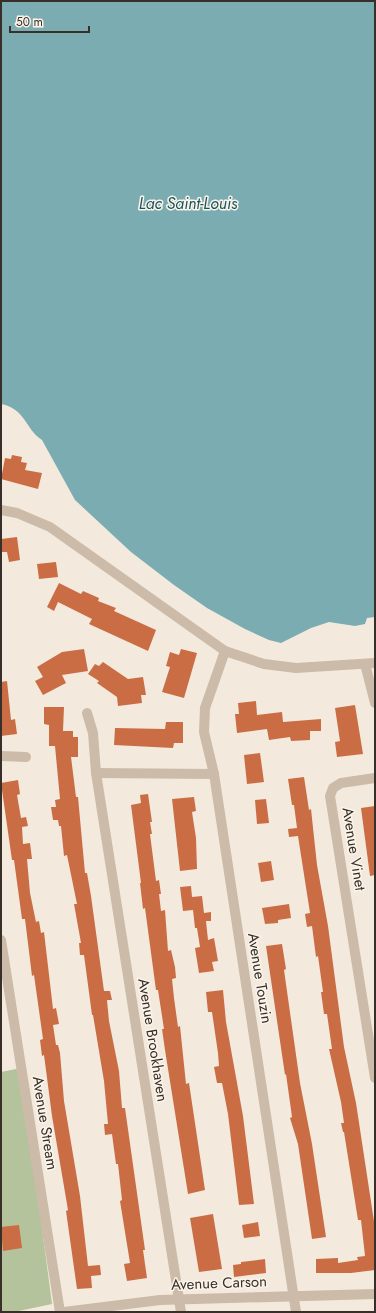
<svg xmlns="http://www.w3.org/2000/svg" width="376" height="1313" font-family="Jost,sans-serif">
<rect width="100%" height="100%" fill="#f3eadd"/>
<polygon fill="#b4c39c" points="21,1068 52,1304 14,1312 1,1312 1,1072"/>
<path fill="#7bacb2" d="M1 1H375V617L367 618 365 624 355 626 329 622 311 628 281 643 269 640 245 629 207 608 174 585 131 552 75 500 42 440C25 429 26 409 1 404Z"/>
<g fill="#cb6d44">
<polygon points="12,455 22,457 21,462 27,463 25,470 42,473 38,489 1,479 5,458 11,459"/>
<polygon points="17,537 20,560 9,562 7,552 1,552 1,539"/>
<polygon points="56,562 58,577 39,579 37,564"/>
<polygon points="59,583 81,594 83,591 99,598 98,601 116,608 114,611 156,630 148,651 89,624 92,619 58,602 54,611 47,607"/>
<polygon points="84,649 88,671 62,675 66,683 43,695 35,681 43,677 37,667 62,652"/>
<polygon points="181,649 197,653 184,698 162,692 170,667 166,666 170,652 179,655"/>
<polygon points="103,662 128,679 143,677 146,695 141,695 142,703 118,706 117,697 97,683 99,681 88,674 95,664 99,666"/>
<polygon points="7,681 11,720 15,719 17,734 1,736 1,682"/>
<polygon points="256,701 257,715 282,712 283,722 321,719 321,731 310,731 310,740 291,741 290,737 269,740 267,729 237,733 235,714 239,714 238,703"/>
<polygon points="355,705 363,754 337,757 335,742 340,741 335,708"/>
<polygon points="44,707 64,707 63,731 73,731 73,737 78,737 78,757 71,757 76,797 78,797 85,873 87,873 91,896 104,991 110,991 112,1000 107,1000 109,1021 119,1071 122,1108 125,1108 145,1250 143,1250 147,1278 127,1281 124,1264 130,1263 120,1201 122,1200 118,1164 116,1164 112,1134 105,1135 104,1124 108,1124 104,1081 93,1015 92,1015 84,955 80,955 79,943 81,943 74,904 77,904 67,855 64,856 61,826 59,826 58,820 53,820 51,807 56,807 55,800 60,799 55,746 49,746 49,725 44,724"/>
<polygon points="166,722 183,722 183,743 174,743 173,748 114,745 115,728 165,729"/>
<polygon points="260,753 264,782 247,784 244,755"/>
<polygon points="304,777 309,810 311,809 317,865 328,926 344,1047 356,1103 375,1228 375,1270 351,1273 316,1273 316,1259 338,1258 338,1263 358,1260 357,1257 365,1256 361,1220 358,1220 344,1132 343,1132 341,1123 344,1123 341,1102 329,1049 332,1049 327,1014 324,1014 321,992 323,992 318,956 316,957 312,926 307,927 305,914 310,913 298,836 289,837 288,829 297,828 294,805 292,805 288,779"/>
<polygon points="18,780 20,794 17,795 21,818 26,817 28,826 22,827 23,844 30,843 32,859 27,859 30,893 36,922 39,921 41,933 44,932 53,1009 56,1008 59,1024 53,1025 56,1045 58,1045 60,1053 64,1101 80,1196 88,1266 100,1265 101,1275 91,1276 92,1288 77,1289 66,1211 68,1210 52,1116 44,1055 42,1056 40,1040 43,1039 34,975 32,976 25,919 22,919 14,860 12,860 1,783"/>
<polygon points="148,794 152,822 150,822 152,834 150,834 156,881 159,880 161,894 159,894 161,911 165,910 168,951 171,950 175,967 176,978 172,979 174,998 178,1027 180,1026 186,1084 189,1083 205,1190 188,1194 165,1050 162,1029 164,1029 158,990 156,990 145,908 143,909 140,883 141,883 131,805 141,803 140,795"/>
<polygon points="194,797 196,811 192,812 196,838 197,869 180,871 172,799"/>
<polygon points="266,799 269,823 257,824 255,800"/>
<polygon points="375,806 375,875 370,876 361,808"/>
<polygon points="271,861 274,880 261,882 258,863"/>
<polygon points="191,886 192,897 202,896 204,913 211,912 211,921 206,921 208,940 214,938 218,961 212,962 214,971 199,973 195,948 200,947 197,928 195,928 193,910 183,911 180,887"/>
<polygon points="289,904 291,918 278,920 278,923 265,924 262,908"/>
<polygon points="282,944 286,969 284,970 300,1083 312,1144 326,1237 312,1239 298,1144 290,1118 292,1117 286,1074 285,1075 266,946"/>
<polygon points="223,990 226,1022 243,1116 254,1204 239,1205 228,1114 222,1083 217,1083 214,1067 219,1066 218,1053 212,1012 208,1012 206,992"/>
<polygon points="213,1214 222,1269 199,1272 190,1218"/>
<polygon points="258,1222 260,1236 244,1238 242,1225"/>
<polygon points="19,1225 22,1248 3,1251 1,1227"/>
<polygon points="265,1259 266,1273 234,1277 233,1265 241,1264 241,1262"/>
</g>
<g fill="none" stroke-linecap="round" stroke-linejoin="round">
<g stroke="#ccbba9" stroke-width="10">
<polyline points="225,651 205,708 204,732 214,774 296,1312"/>
<polyline points="365,664 375,703"/>
<polyline points="87,713 93,733 96,773 181,1312"/>
<polyline points="1,756 26,757"/>
<polyline points="96,773 214,774"/>
<polyline points="375,778 341,783 333,788 330,796 375,1078"/>
<polyline points="1,940 60,1312"/>
<polyline points="64,1312 160,1300 375,1294"/>
</g>
<polyline stroke="#ccbba9" stroke-width="10" points="1,510 17,513 50,527 225,651 264,664 296,668 375,663"/>
</g>
<g text-anchor="middle" stroke-width="3" stroke-linejoin="round" paint-order="stroke">
<g font-size="15" fill="#392f29" stroke="#fbf4ea">
<text transform="translate(354 849) rotate(81)" y="5">Avenue Vinet</text>
<text transform="translate(260 978) rotate(81)" y="5">Avenue Touzin</text>
<text transform="translate(153 1040) rotate(81)" y="5">Avenue Brookhaven</text>
<text transform="translate(45 1123) rotate(81)" y="5">Avenue Stream</text>
<text transform="translate(219 1283) rotate(-2)" y="5">Avenue Carson</text>
</g>
<g font-size="16" font-style="italic" fill="#1c545d" stroke="#fbf4ea">
<text x="188" y="209">Lac Saint-Louis</text>
</g>
</g>
<rect width="376" height="1313" fill="none" stroke="#392f29" stroke-width="4"/>
<path d="M10 26v6h79v-6" fill="none" stroke="#392f29" stroke-width="2"/>
<text x="16" y="26" font-size="12" fill="#392f29" stroke="#fbf4ea" stroke-width="3" paint-order="stroke">50 m</text>
</svg>
